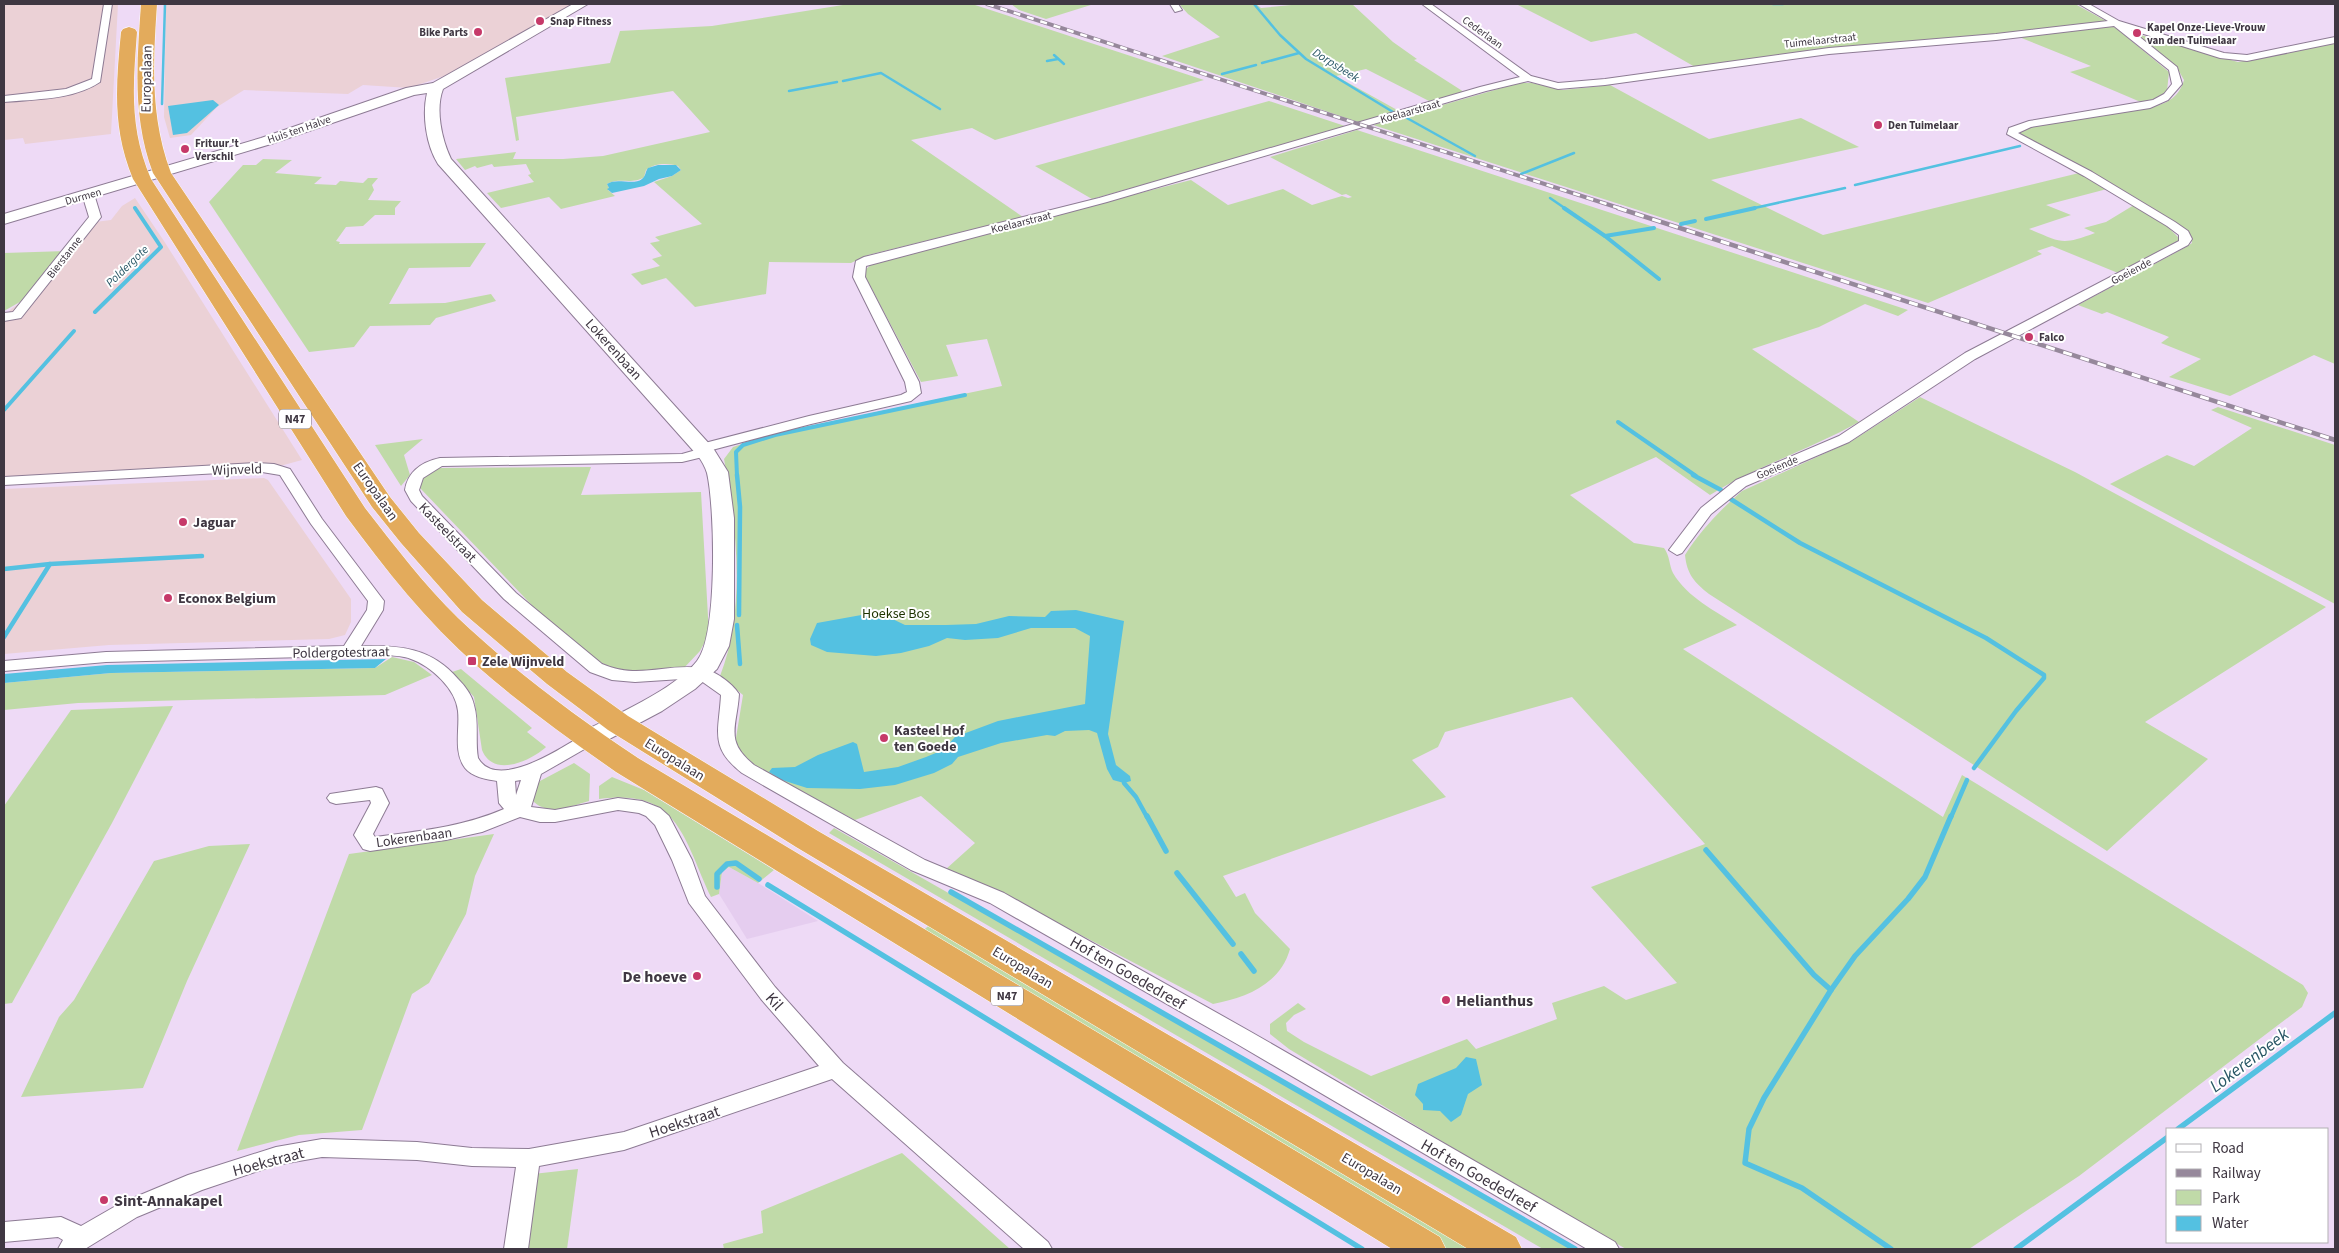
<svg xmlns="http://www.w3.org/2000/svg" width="2339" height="1253" font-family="'Source Sans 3',sans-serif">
<rect width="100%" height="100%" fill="#eedaf6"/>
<polygon fill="#e5cdef" points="729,867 758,883 818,921 747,939 719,894 722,872"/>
<g fill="#ebd1d6">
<polygon points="4,4 118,4 111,134 25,144 23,138 4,140"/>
<polygon points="166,4 574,4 450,74 409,88 363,85 348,94 244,90 217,107 191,135 170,138 164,117"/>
<polygon points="135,198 164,241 302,460 280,466 261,464 4,477 4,319 11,309 27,298 87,223 111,220 122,206"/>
<polygon points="264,478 268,480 351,599 351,622 345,635 329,639 109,645 4,654 4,489"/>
</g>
<g fill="#c0daa8">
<path d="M849 4H972L1204 80 995 140 972 128 911 140 1023 217 868 255 851 263 769 262 766 294 695 307 666 278 642 285 631 274 660 266 652 259 662 256 650 243 660 241 655 237 702 224 654 182 672 176 681 170 678 166C667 163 655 163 646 170L644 177C633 185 619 177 607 184L609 188 608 190 615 196 561 209 549 197 501 208 487 193 534 182 528 175 531 174 526 164 494 167 492 164 477 168 475 166 465 170 456 159 516 152 513 159H563L603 156 710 132 673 91 516 117 519 140 516 141 505 78 610 63 620 31 712 26Z"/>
<polygon points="1011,4 1010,4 1094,4 1046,19 1019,10"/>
<polygon points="1179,4 1256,4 1261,8 1302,4 1352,4 1393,42 1417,59 1414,60 1464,92 1431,102 1366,69 1336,76 1399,111 1361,123 1162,56 1220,37 1188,14"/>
<polygon points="1516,4 2075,4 2108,22 1695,67 1636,33 1591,42"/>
<polygon points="2110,26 2116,28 2169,72 2167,91 2159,97 2143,103 2070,72 2091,66 2019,37"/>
<path d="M2141 35 2238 62 2335 43V364L2314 355 2230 396 2169 377 2201 359 2161 343 2169 337 2107 312 2102 314 2078 305 2186 247 2192 243C2191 220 2044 149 2019 136L2017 132 2022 128 2152 107C2168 103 2179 97 2184 80L2176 66 2140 37Z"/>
<path d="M1519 83H1532L1563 90 1610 85 1709 139 1801 118 1859 147 1711 180 1823 235 2079 173 2107 189 2046 205 2071 215 2029 229C2062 242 2060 246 2095 233L2084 228 2106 222 2134 205 2167 226 2179 238 2178 241 2118 273 2052 246 2037 251 2042 254 1928 303 1373 125Z"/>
<polygon points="1269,101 1348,127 1092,199 1035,166"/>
<path d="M1357 130 1908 310 1898 316 1865 304 1819 327 1752 349 1859 422C1811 449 1757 466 1710 495L1656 457 1570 495 1634 543 1664 548C1670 556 1669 565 1673 573 1687 597 1715 611 1737 625L1683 649 1943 817 1962 775 1977 784 2303 985 2308 993 2302 1007 2079 1176 1969 1249H1626L1496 1174 1289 1049 1270 1034V1024L1298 1003 1306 1009 1294 1015 1286 1023 1287 1031 1304 1042 1371 1076 1467 1039 1476 1049 1557 1019 1552 1003 1604 986 1626 1000 1677 983 1591 887 1705 844 1572 697 1445 732 1438 747 1412 760 1446 797 1223 876 1236 897 1245 893 1255 913 1290 949C1280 985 1245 998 1213 1004L1004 895 946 869 975 843 921 796 855 820 765 773 734 750 743 695 720 676C746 610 737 528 724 459L733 447 771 434 1002 386 987 339 946 345 958 376 921 382 864 274 866 269 873 263 886 258 1191 180 1228 205 1283 189 1312 205 1342 196 1348 198 1352 197 1346 194 1342 195 1270 157Z"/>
<polygon points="263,159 292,160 275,173 322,177 314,184 336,185 340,181 363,183 368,178 378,178 372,185 374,190 368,200 401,201 395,208 395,215 375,215 363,226 346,227 336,241 340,242 339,244 486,243 470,267 409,268 389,304 445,303 491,294 496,301 436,318 430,325 370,326 354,347 309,352 209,202 243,165 256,165"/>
<polygon points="66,251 27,298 4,311 4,253"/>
<path d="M1920 397 2075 472 2326 607 2145 722 2208 759 2107 851 1709 594C1694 582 1687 574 1685 555 1700 531 1721 509 1742 491L1852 441Z"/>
<polygon points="2218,407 2335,445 2335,604 2110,484 2167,455 2194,466 2252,428 2211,410"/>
<polygon points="423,439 404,455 410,475 401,486 375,445"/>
<path d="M591 467 581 495 701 492 709 634 700 651 683 669 634 672 616 670 598 661 546 620 420 488C419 477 426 474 435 468Z"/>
<polygon points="392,657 414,662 432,675 385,695 78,703 4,710 4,683 111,673 375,668"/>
<path d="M461 669 532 728 527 732 546 747 545 748C530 761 493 778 482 750L474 697 452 672Z"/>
<polygon points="173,706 112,823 12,1003 4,1004 4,806 71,710"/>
<path d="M574 763 590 774 589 801C571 806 547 817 532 800L536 785 540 781Z"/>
<path d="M612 777 644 790 774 870 758 883 729 867 722 872 719 894 711 897C683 837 678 788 599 799V786Z"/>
<polygon points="834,828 1575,1249 1543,1249 829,833"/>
<polygon points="494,834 475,876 466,914 429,983 412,994 362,1130 299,1135 237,1151 349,854"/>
<polygon points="250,844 187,981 143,1088 21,1097 59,1017 74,1000 154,861 209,846"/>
<polygon points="932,923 1481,1249 1446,1249 920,933"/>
<polygon points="902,1153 1010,1249 724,1249 723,1244 763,1233 761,1211"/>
<polygon points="578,1169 567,1249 524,1249 533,1174"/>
</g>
<g fill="#54c1e1">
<polygon points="213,100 219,105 187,133 173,135 168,106"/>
<path d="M658 165H676L681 170 672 176 659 179 644 186 612 193 607 189 609 188 607 184C617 177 633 186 642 179 646 176 645 172 648 168Z"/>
<polygon points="1076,610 1124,621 1108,734 1116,765 1130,776 1131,781 1124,783 1113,780 1107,769 1097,733 1089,730 1065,731 1055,736 1047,735 1001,743 958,757 952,764 934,773 895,785 860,789 807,788 782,780 769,772 772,768 795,767 818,755 853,742 857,744 864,772 898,767 926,757 943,750 955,737 998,721 1085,704 1090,636 1075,628 1031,628 998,638 965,640 947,638 929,646 901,653 876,656 827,652 811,645 810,639 817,623 878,612 905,625 946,625 976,624 1009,616 1045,617 1051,611"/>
<polygon points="386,659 375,668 111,673 4,683 4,674 107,665"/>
<polygon points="1466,1057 1476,1059 1482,1085 1468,1094 1461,1115 1451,1122 1440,1111 1423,1110 1423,1104 1415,1095 1418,1084 1456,1068"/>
</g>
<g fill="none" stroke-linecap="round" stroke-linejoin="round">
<g stroke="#54c1e1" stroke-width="2.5">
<polyline points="1254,4 1280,35 1306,59 1393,112"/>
<polyline points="1773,4 1783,4"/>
<polyline points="1054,55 1064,64"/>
<polyline points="1047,61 1058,59"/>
<polyline points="1262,63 1299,53"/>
<polyline points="1222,74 1256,65"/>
<polyline points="843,81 881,73 940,109"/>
<polyline points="789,91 837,82"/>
<polyline points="162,104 165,4"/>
<polyline points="1405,117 1475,156"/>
<polyline points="1521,174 1574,153"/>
<polyline points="1855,185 2020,146"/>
<polyline points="1550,198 1566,209"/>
<polyline points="1750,209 1845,188"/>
</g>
<g stroke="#54c1e1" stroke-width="4">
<polyline points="1564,208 1605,236 1659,279"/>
<polyline points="1706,219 1755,208"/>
<polyline points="1681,224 1695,221"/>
<polyline points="1605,236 1654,228"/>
<polyline points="95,312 161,247 135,208"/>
<polyline points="4,410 74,331"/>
<polyline points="1618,422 1696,476"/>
<polyline points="737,476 736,452 743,445 775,435 965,395"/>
</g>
<g stroke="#54c1e1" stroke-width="4.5">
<polyline points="737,475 740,507 739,615"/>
<polyline points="1693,475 1721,490"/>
<polyline points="1729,498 1800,543 1986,638 2044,675 2044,678 2016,711 1974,768"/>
<polyline points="4,569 50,564 202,556"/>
<polyline points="737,625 740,664"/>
<polyline points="4,637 50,564"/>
<polyline points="1124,783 1136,797 1147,817"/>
<polyline points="1951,817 1967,780"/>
</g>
<g stroke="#54c1e1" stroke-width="5.5">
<polyline points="1147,816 1166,851"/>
<polyline points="1706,850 1814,975 1831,990"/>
<polyline points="1177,873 1233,944"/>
<polyline points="768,885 1362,1249"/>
<polyline points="717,887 717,874 727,864 736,863 759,879"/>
<polyline points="951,892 1575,1249"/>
<polyline points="1241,954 1254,971"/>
<polyline points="2178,1129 2335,1013"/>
<polyline points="1891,1249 1802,1188 1745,1163 1749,1129 1764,1098 1831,990 1855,956 1908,899 1925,877 1951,816"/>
<polyline points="2016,1249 2168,1137"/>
</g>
<g stroke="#8d7b94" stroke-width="2">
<g id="street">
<path d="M104 4H112L100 82C73 100 36 99 4 102V96L66 89 92 79Z"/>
<polygon points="1170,4 1178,4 1182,10 1175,12"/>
<path d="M1422 4H1431L1531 76 1558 83 1605 79 1829 48 1996 34 2108 21 2079 4H2089L2119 21 2224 53 2247 55 2335 37V43L2247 61 2220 58 2131 30 2177 67 2182 84 2168 100 2150 108 2031 127 2018 133 2092 172 2175 222 2188 231 2192 239 2188 245 1975 359 1849 442 1746 486 1711 514 1682 553 1677 555 1669 550 1701 508 1736 480 1839 436 1965 353 2179 241V235L2167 226 2084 176 2007 134 2009 128 2029 121 2153 100 2164 94 2172 84 2169 70 2114 26 1996 40 1829 54 1605 85 1558 89 1528 81 1486 91 1107 202 866 266 865 277 919 382 921 393 911 401 811 424 712 450 713 452 711 455 682 462 442 466 423 478 419 490 422 496 516 593 602 664C638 680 667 663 701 668 714 670 732 683 739 694 737 727 724 741 754 765L925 860 1004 893 1251 1032 1615 1242 1619 1249H1587L1237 1044 990 903 911 870 742 773C709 747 719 732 721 695L697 678 635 682 612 680 590 672 504 599 411 501 405 490C408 471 422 462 440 458L682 454 696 450 695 448 697 445 809 416 901 395 907 392 905 382 853 277 856 261 864 257 1099 198 1480 87 1520 77Z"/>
<polygon points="88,191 94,194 101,217 21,318 4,321 4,313 13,312 89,217 82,194"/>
<path d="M256 463 274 464 290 469 322 519 384 601 383 610 361 646C399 645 432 648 458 679 465 686 472 695 474 705 479 722 475 741 478 758 497 792 563 747 583 735L589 733 595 735 598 739 595 743 541 774 531 807 555 810 618 798 642 801 660 808 669 816 692 860 705 896 775 987 843 1063 1048 1242 1052 1249H1024L832 1079 624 1150 539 1166 528 1249H504L516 1167 472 1166 417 1160 322 1157 276 1165 202 1190 137 1217 85 1249H58L63 1240 58 1237 4 1242V1222L61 1217 81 1226 121 1203 188 1175 276 1147 322 1139 417 1142 472 1148 529 1149 624 1132 819 1066 761 999 689 903 672 860 655 825 646 816 639 813 618 810 555 822H540L520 817 482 832 446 840 370 851 363 849 354 835 371 803 370 800 336 804 330 802 327 798 330 794 376 787 382 789 389 803 373 834 375 837C420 831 462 827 504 809L499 803 497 781C486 779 472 777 465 768 453 752 460 729 458 711 456 689 431 666 411 659 404 656 396 656 388 655L106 662 4 671V661L106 652 344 646 367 610 368 601 311 524 280 475 256 471 4 485V477ZM521 780 516 795 515 781Z"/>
</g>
</g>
<g stroke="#8d7b94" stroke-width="2">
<path id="secondary" d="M573 4H588L443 89C435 110 442 140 451 159L713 448 728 472 734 518V619L729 646 717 669 695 689 662 711 598 745 589 747 580 745 576 739 580 733C613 716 674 690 697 661 718 635 715 507 707 473 705 467 702 461 698 456L438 164C426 145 422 115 427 93L414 95 271 144 4 224V214L261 138 406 88 433 83Z"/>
</g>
<g stroke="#fff" stroke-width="1">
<g id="highway">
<path d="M141 4H157C153 63 150 117 171 173L390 497 419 533 482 600 567 672 628 716 818 831 1516 1237 1522 1249H1468L796 847 608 730 547 684 462 612 401 543 372 507 153 173C132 117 137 62 141 4Z"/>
<path d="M129 27 135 29 137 32C133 86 129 128 151 179L365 508C394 545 424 585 458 618 513 670 575 716 638 758L1440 1237 1446 1249H1392L616 772C569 739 520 704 477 666 427 622 385 569 346 516L133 179C112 128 116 85 121 32L123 29Z"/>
</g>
</g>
<use href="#street" fill="#fff" fill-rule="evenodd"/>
<use href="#secondary" fill="#fff" fill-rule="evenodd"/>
<use href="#highway" fill="#e3ab5c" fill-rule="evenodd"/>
<g stroke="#96889b" stroke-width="4">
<polyline id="rail-far1" points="987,4 1622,209"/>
</g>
<g stroke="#96889b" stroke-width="4.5">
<polyline id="rail" points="1618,208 2335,440"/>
</g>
<use href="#rail-far1" stroke="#fff" stroke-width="2.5" stroke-dasharray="7" stroke-linecap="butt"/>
<use href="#rail" stroke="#fff" stroke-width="3" stroke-dasharray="9" stroke-linecap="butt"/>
</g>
<g fill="#c63969" stroke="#fff" stroke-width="2">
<circle cx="540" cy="21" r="5"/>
<circle cx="478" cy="32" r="5"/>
<circle cx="2137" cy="33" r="5"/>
<circle cx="1878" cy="125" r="5"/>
<circle cx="185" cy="149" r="5"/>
<circle cx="2029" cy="337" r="5"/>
<circle cx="183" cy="522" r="5"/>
<circle cx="168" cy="598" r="5"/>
<rect x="467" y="656" width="10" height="10" rx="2.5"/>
<circle cx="884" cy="738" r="5"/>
<circle cx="697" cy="976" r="5"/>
<circle cx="1446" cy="1000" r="5"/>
<circle cx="104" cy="1200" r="5"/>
</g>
<g text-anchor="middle" stroke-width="4" stroke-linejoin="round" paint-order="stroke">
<g font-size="11" font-weight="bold" fill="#3f3742" stroke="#fff" text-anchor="start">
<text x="550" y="25">Snap Fitness</text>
<text x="2147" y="31">Kapel Onze-Lieve-Vrouw<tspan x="2147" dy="13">van den Tuimelaar</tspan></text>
<text x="468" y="36" text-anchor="end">Bike Parts</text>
<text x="1888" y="129">Den Tuimelaar</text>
<text x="195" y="147">Frituur 't<tspan x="195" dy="13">Verschil</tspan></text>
<text x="2039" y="341">Falco</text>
</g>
<g font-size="11" fill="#3f3742" stroke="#fff">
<text transform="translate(1483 32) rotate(36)" y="4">Cederlaan</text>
<text transform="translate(1820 40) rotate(-6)" y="4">Tuimelaarstraat</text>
<text transform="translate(1410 111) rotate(-16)" y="4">Koelaarstraat</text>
<text transform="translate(299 129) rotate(-19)" y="4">Huis ten Halve</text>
<text transform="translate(83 196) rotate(-16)" y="4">Durmen</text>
<text transform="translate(1021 222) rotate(-14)" y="4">Koelaarstraat</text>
<text transform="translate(64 257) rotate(-52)" y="4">Bierstanne</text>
<text transform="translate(2131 271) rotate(-28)" y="4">Goeiende</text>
<text transform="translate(1777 467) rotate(-24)" y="4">Goeiende</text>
</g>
<g font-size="12" font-style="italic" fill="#285665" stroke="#fff">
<text transform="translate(1336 65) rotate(32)" y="4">Dorpsbeek</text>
<text transform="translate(127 266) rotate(-44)" y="4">Poldergote</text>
</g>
<g fill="#fff" stroke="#79737b" stroke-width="1">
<rect x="279" y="409.5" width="32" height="19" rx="4"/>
<rect x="991" y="986.5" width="32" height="19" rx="4"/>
</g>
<g font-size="12" font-weight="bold" fill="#3f3742">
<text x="295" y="423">N47</text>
<text x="1007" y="1000">N47</text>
</g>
<g font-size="14" fill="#3f3742" stroke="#fff">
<text transform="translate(146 79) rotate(-89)" y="5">Europalaan</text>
<text transform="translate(614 349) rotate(48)" y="5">Lokerenbaan</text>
<text transform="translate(237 469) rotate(-2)" y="5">Wijnveld</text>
<text transform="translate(376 491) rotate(55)" y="5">Europalaan</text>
<text transform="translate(448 532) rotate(46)" y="5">Kasteelstraat</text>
<text transform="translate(341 652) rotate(-1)" y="5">Poldergotestraat</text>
<text transform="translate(675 759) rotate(32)" y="5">Europalaan</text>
<text transform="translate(414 837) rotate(-8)" y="5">Lokerenbaan</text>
<text transform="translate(1023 967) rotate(31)" y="5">Europalaan</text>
<text transform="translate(1372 1173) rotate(31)" y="5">Europalaan</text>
</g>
<g font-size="14" font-weight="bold" fill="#3f3742" stroke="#fff" text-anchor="start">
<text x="193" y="527">Jaguar</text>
<text x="178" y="603">Econox Belgium</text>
<text x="482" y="666">Zele Wijnveld</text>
<text x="894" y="735">Kasteel Hof<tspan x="894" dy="16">ten Goede</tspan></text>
</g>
<g font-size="14" fill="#1e3400" stroke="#fff">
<text x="896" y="618">Hoekse Bos</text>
</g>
<g font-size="16" fill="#3f3742" stroke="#fff">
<text transform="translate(1128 972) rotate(30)" y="6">Hof ten Goededreef</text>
<text transform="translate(775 1001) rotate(48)" y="6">Kil</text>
<text transform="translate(684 1121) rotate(-18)" y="6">Hoekstraat</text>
<text transform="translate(268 1161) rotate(-15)" y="6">Hoekstraat</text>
<text transform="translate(1479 1175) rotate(30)" y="6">Hof ten Goededreef</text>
</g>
<g font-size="16" font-weight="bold" fill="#3f3742" stroke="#fff" text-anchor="start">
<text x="687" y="982" text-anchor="end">De hoeve</text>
<text x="1456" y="1006">Helianthus</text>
<text x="114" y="1206">Sint-Annakapel</text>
</g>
<g font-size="18" font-style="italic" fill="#285665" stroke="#fff">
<text transform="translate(2249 1060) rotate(-37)" y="6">Lokerenbeek</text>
</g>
</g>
<rect width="2339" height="1253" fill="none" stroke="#3f3742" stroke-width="10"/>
<rect x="2166" y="1128" width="162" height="115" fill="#ffffff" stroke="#b2afb3"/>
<rect x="2176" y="1144" width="25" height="8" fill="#ffffff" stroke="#b2afb3"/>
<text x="2212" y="1153" font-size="15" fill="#3f3742">Road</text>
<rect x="2176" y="1169" width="25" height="8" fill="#96889b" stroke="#b2afb3"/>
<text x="2212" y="1178" font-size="15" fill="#3f3742">Railway</text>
<rect x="2176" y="1190" width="25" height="15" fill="#c0daa8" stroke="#b2afb3"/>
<text x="2212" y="1203" font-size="15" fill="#3f3742">Park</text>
<rect x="2176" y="1216" width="25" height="15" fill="#54c1e1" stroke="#b2afb3"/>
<text x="2212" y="1228" font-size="15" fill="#3f3742">Water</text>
</svg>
